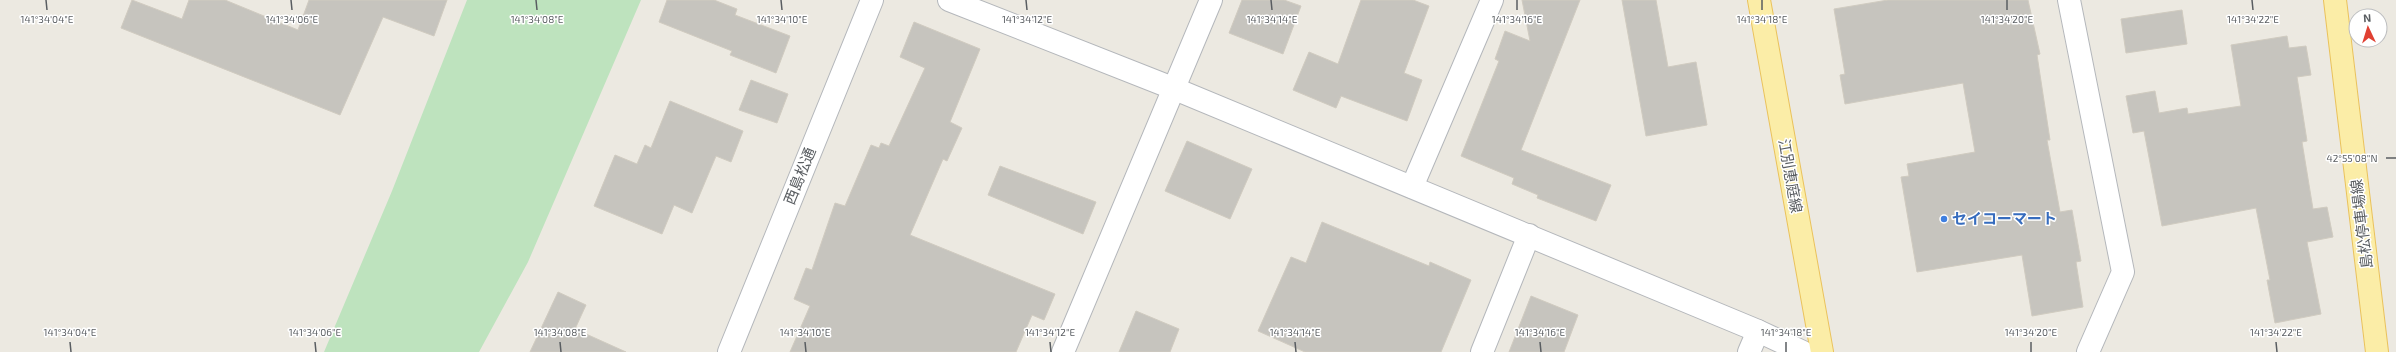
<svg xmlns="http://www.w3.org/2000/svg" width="2396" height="352" font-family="'Exo 2','Noto Sans JP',sans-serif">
<rect width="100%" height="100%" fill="#ece9e1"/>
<polygon fill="#bee3be" points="467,0 641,0 528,262 479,352 324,352 392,191"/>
<g fill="#c6c4be" stroke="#d0cbc0">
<polygon points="132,0 182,19 189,0 225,0 298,30 309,0 447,0 434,36 383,17 340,115 121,28"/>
<polygon points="667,0 714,0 737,9 735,15 790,36 776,73 730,55 732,51 659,22"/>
<polygon points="1242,0 1284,0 1301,6 1283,54 1229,33"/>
<polygon points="1361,0 1413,0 1429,6 1404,73 1422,80 1407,121 1341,96 1336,108 1293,90 1309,52 1338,64"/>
<polygon points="1522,0 1580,0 1521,150 1611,185 1596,221 1537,198 1538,195 1512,184 1514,178 1461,156 1499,61 1495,59 1505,31 1530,41"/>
<polygon points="1622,0 1656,0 1668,67 1696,62 1707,125 1646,136"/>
<polygon points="1888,0 2028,0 2040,54 2037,55 2050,140 2047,140 2060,212 2072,210 2081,261 2076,262 2083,307 2032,316 2022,255 1917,272 1901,177 1909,176 1907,164 1975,152 1963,83 1845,104 1840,75 1845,74 1834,9"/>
<polygon points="2182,10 2187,44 2126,53 2121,19"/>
<polygon points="914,22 980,49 950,122 962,128 947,161 943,159 910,235 1055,294 1044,320 1032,315 1016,352 790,352 810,306 794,299 806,268 812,270 835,203 845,206 871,145 879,148 881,143 889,146 925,68 900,57"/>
<polygon points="2287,36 2289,48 2306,46 2311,75 2297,77 2307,141 2302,142 2313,209 2327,207 2333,237 2307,242 2321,314 2275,323 2267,280 2270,280 2256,208 2162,226 2144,131 2133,133 2126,96 2155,91 2159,113 2187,108 2188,114 2241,106 2231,45"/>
<polygon points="751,80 788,94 777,123 739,110"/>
<polygon points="670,101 743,131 731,162 716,156 692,213 674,205 662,234 594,206 615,155 637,164 645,145 651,148"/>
<polygon points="1187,141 1252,169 1230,219 1165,191"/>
<polygon points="1000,166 1096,202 1083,234 988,195"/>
<polygon points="1322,222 1429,266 1430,262 1471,280 1441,352 1305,352 1258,331 1291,257 1306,263"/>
<polygon points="558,292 586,305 575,329 626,352 530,352"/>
<polygon points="1531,296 1578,315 1564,352 1509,352"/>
<polygon points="1136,311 1179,329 1170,352 1119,352"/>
</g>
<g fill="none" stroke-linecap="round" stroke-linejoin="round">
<g stroke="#b4b7bb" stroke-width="24">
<g id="minor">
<polyline points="949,0 1175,89 1758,331 1803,352"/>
<polyline points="2069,0 2123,272 2088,352"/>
<polyline points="1412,187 1492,0"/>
<polyline points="729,352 872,0"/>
<polyline points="1063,352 1211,0"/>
<polyline points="1482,352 1529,235"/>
<polyline points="1749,352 1758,331"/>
</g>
</g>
<g stroke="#eac25c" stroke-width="24">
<g id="major">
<polyline points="1759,0 1822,352"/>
<polyline points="2335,0 2377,352"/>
</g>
</g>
<use href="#minor" stroke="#fff" stroke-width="22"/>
<use href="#major" stroke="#fbeda7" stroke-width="22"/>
</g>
<path fill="none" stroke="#595d61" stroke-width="1.5" d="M46 0 47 10M291 0 292 10M536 0 537 10M781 0 782 10M1026 0 1027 10M1271 0 1272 10M1517 0V10M1762 0V10M2007 0V10M2252 0 2253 10M2386 158H2396M70 342 71 352M315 342 316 352M560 342 561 352M805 342 806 352M1050 342 1051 352M1295 342 1296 352M1540 342 1541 352M1786 342V352M2031 342V352M2276 342 2277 352"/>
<circle fill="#3f7fe0" stroke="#fff" stroke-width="1.5" cx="1944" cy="219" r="4"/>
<g text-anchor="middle" stroke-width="3" stroke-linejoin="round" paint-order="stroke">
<g font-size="15" fill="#595d61" stroke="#fff">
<text transform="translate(800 176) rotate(-68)" y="5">西島松通</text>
<text transform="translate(1790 176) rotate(80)" y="5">江別恵庭線</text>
<text transform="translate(2362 224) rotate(-97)" y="5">島松停車場線</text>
</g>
<g font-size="15" font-weight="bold" fill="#366cbe" stroke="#fff" text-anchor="start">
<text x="1952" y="224">セイコーマート</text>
</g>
</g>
<g font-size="10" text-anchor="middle" fill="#595d61" stroke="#fff" stroke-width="3" stroke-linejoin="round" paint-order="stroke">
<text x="47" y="23">141°34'04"E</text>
<text x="292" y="23">141°34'06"E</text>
<text x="537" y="23">141°34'08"E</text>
<text x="782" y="23">141°34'10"E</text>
<text x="1027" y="23">141°34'12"E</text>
<text x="1272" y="23">141°34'14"E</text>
<text x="1517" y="23">141°34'16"E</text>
<text x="1762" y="23">141°34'18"E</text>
<text x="2007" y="23">141°34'20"E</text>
<text x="2253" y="23">141°34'22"E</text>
<text x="2352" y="162">42°55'08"N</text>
<text x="70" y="336">141°34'04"E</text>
<text x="315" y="336">141°34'06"E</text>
<text x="560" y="336">141°34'08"E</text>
<text x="805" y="336">141°34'10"E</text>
<text x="1050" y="336">141°34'12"E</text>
<text x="1295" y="336">141°34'14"E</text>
<text x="1540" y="336">141°34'16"E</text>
<text x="1786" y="336">141°34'18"E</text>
<text x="2031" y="336">141°34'20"E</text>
<text x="2276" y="336">141°34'22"E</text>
</g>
<g transform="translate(2368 28) rotate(356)"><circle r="19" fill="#ffffff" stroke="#bdbec0"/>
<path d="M0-3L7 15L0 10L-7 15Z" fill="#e04032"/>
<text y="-6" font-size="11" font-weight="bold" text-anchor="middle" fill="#595d61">N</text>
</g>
</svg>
